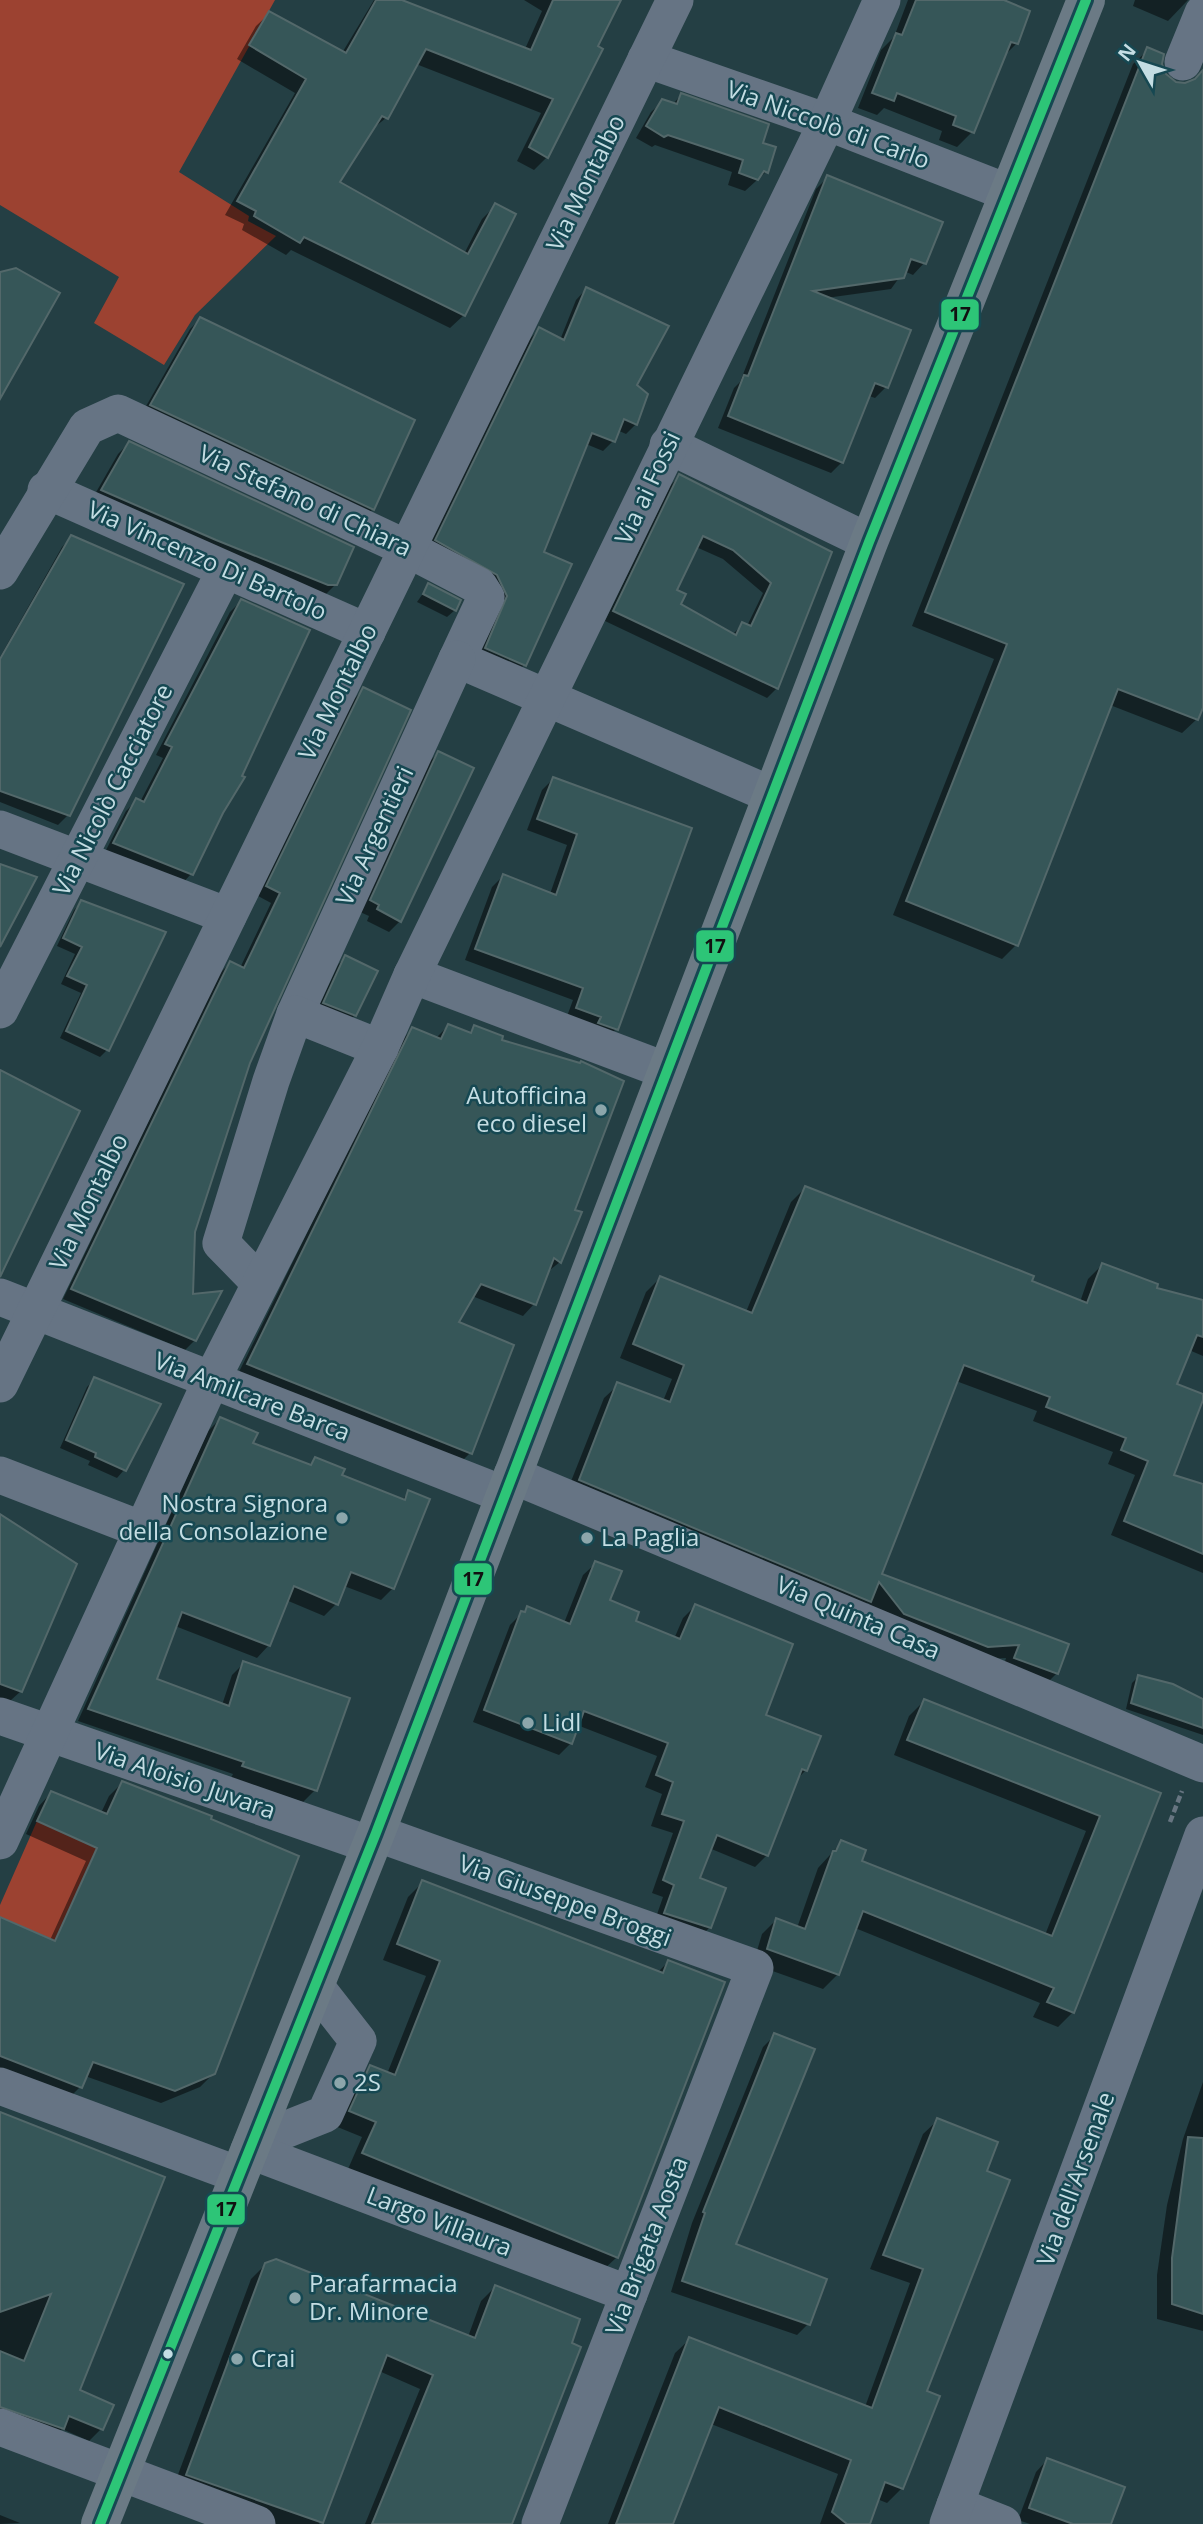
<svg xmlns="http://www.w3.org/2000/svg" width="1203" height="2524" font-family="'Open Sans',sans-serif">
<rect width="100%" height="100%" fill="#243f44"/>
<g fill="#9c4231">
<polygon points="0,0 275,0 179,172 249,216 248,221 276,236 195,315 164,365 94,323 119,277 0,205"/>
<polygon points="37,1821 97,1847 73,1901 75,1949 0,1917 0,1905"/>
</g>
<g fill="#0007" fill-rule="evenodd">
<polygon points="374,0 397,0 525,49 542,11 524,0 619,0 547,157 534,170 517,161 541,113 416,64 386,118 371,130 337,183 464,254 482,219 496,205 464,315 450,328 291,250 286,255 242,230 244,224 225,215 295,93 237,59 256,26 270,13 342,53"/>
<polygon points="908,0 1000,0 1017,43 1003,57 972,132 957,147 939,140 942,131 884,108 877,115 858,108 881,50 894,37"/>
<polygon points="1135,0 1188,0 1168,21 1133,6"/>
<polygon points="1148,50 1160,64 1165,75 1175,83 1193,82 1203,72 1203,703 1197,719 1182,733 1110,705 1016,945 1002,959 893,915 994,659 912,626 1133,64"/>
<polygon points="681,95 760,144 766,172 745,191 728,185 732,172 655,145 652,147 636,138 651,112 663,101 673,104"/>
<polygon points="828,177 924,263 913,275 904,271 891,289 826,298 909,331 886,387 875,398 869,396 842,462 831,473 718,428 734,388 740,382 816,189"/>
<polygon points="586,289 635,386 636,424 626,434 617,430 613,441 603,451 586,444 542,553 524,665 514,675 476,659 496,617 426,550 529,340 539,329 560,340 576,300"/>
<polygon points="200,319 373,509 362,519 141,415 190,329"/>
<polygon points="129,443 336,584 325,595 91,501 118,454"/>
<path d="M679 476 830 553 777 688 767 698 605 621 670 486ZM696 547 723 559 763 593 747 626 743 624 732 635 679 605 675 591Z"/>
<polygon points="72,537 68,815 58,825 0,802 0,657 62,547"/>
<polygon points="429,585 455,610 447,617 417,602"/>
<polygon points="241,601 221,812 191,874 181,885 104,854 126,811 137,800 140,802 163,758 156,755 230,612"/>
<polygon points="363,690 193,1232 191,1296 195,1340 185,1350 63,1299 220,973 230,963 240,968 271,903 258,896 354,699"/>
<polygon points="438,753 400,921 389,932 367,921 369,916 360,912 427,764"/>
<polygon points="553,779 690,829 616,1029 605,1040 566,1019 573,1000 465,960 492,887 503,876 550,894 567,845 527,830 542,790"/>
<polygon points="82,902 107,1050 100,1057 60,1038 81,993 61,984 75,954 57,946 74,910"/>
<polygon points="345,957 355,1015 347,1023 317,1010 338,965"/>
<polygon points="448,1026 468,1034 475,1027 573,1211 580,1214 560,1262 546,1273 534,1304 523,1316 472,1296 457,1323 470,1453 458,1465 237,1376 401,1041 412,1029 437,1037"/>
<polygon points="805,1188 1080,1302 1088,1279 1102,1265 1155,1289 1203,1302 1203,1356 1189,1350 1175,1385 1203,1396 1172,1476 1203,1486 1203,1573 1111,1535 1135,1475 1108,1464 1113,1452 1033,1421 1037,1411 956,1381 880,1575 1067,1645 1057,1673 1043,1687 1002,1672 1006,1658 973,1660 890,1628 868,1603 856,1615 566,1494 604,1398 618,1385 663,1401 672,1379 620,1358 646,1292 660,1278 746,1312 791,1202"/>
<polygon points="95,1379 124,1470 117,1478 88,1465 90,1461 60,1448 87,1387"/>
<polygon points="220,1419 251,1444 308,1466 315,1459 339,1476 401,1501 409,1492 393,1588 381,1600 344,1586 336,1604 324,1616 286,1600 269,1645 257,1658 175,1626 154,1680 222,1705 232,1675 244,1663 315,1790 303,1802 231,1778 233,1774 78,1721 208,1431"/>
<polygon points="0,1516 21,1691 10,1701 0,1698"/>
<polygon points="596,1563 607,1601 634,1622 674,1639 683,1618 695,1606 764,1716 806,1770 796,1780 767,1855 755,1867 709,1848 698,1879 710,1927 697,1940 653,1926 663,1897 652,1893 673,1833 651,1826 662,1794 645,1787 657,1756 577,1725 571,1743 559,1755 473,1722 510,1625 527,1608 564,1623 583,1575"/>
<polygon points="1138,1677 1203,1701 1203,1735 1126,1709 1132,1683"/>
<polygon points="924,1701 1159,1794 1073,2012 1058,2027 1033,2017 1040,2003 855,1928 838,1974 823,1989 753,1964 762,1934 776,1920 797,1928 818,1868 841,1843 859,1862 1045,1935 1086,1831 894,1755 909,1716"/>
<polygon points="122,1783 214,2073 200,2087 161,2103 85,2076 80,2087 67,2100 0,2073 0,1919 50,1940 86,1861 26,1834 39,1806 51,1793 101,1813 109,1796"/>
<polygon points="423,1882 657,1973 668,1962 617,2257 601,2272 348,2169 362,2137 335,2126 355,2082 371,2067 387,2074 426,1976 383,1960 408,1897"/>
<polygon points="775,2035 734,2244 808,2324 797,2335 671,2292 692,2223 763,2047"/>
<polygon points="1203,2082 1203,2331 1157,2319 1157,2275 1167,2205 1183,2139"/>
<polygon points="0,2114 163,2178 77,2391 101,2429 89,2441 62,2429 51,2440 0,2422"/>
<polygon points="938,2120 985,2172 902,2488 887,2503 877,2499 868,2524 820,2524 838,2474 711,2424 671,2524 608,2524 675,2353 690,2339 865,2407 910,2283 870,2269 923,2134"/>
<polygon points="266,2264 468,2337 481,2301 495,2287 510,2524 365,2524 420,2389 379,2371 319,2524 274,2524 173,2488 251,2279"/>
<polygon points="1047,2460 1109,2524 1030,2524 1018,2520 1036,2472"/>
<polygon points="0,2515 20,2523 0,2524"/>
</g>
<g fill="#365658" stroke="#53686a" stroke-width="2" fill-rule="evenodd">
<polygon points="376,0 402,0 531,50 553,0 621,0 598,46 603,49 548,158 529,147 553,99 426,49 388,119 382,116 340,182 468,254 495,203 516,214 465,316 304,237 300,243 254,216 256,211 237,201 306,79 249,45 269,11 346,53"/>
<polygon points="916,0 1004,0 1030,11 1018,44 1011,42 974,133 953,125 956,116 897,93 894,101 872,93 896,33 902,35"/>
<polygon points="1147,47 1164,54 1162,64 1166,74 1176,82 1185,83 1195,79 1203,70 1203,708 1198,720 1118,689 1018,946 906,901 1007,644 925,612"/>
<polygon points="681,93 769,124 763,143 776,147 768,173 764,171 758,180 739,173 743,160 668,135 664,137 646,126 662,99 677,104"/>
<polygon points="827,175 943,222 926,264 911,259 904,278 813,291 911,330 888,388 875,383 843,463 728,416 744,375 748,376"/>
<polygon points="16,268 60,293 0,399 0,272"/>
<polygon points="586,287 669,326 637,385 648,394 637,425 624,419 615,442 592,433 544,552 572,564 526,666 485,648 507,596 497,575 435,540 539,327 564,340"/>
<polygon points="200,317 415,420 374,510 150,405"/>
<polygon points="129,441 354,547 337,585 328,585 216,540 101,490"/>
<path d="M679 474 832 552 778 689 613 611ZM703 536 733 550 771 583 751 626 742 622 736 635 681 604 686 594 677 590Z"/>
<polygon points="71,535 184,584 70,816 0,791 0,659"/>
<polygon points="428,583 461,600 456,611 423,594"/>
<polygon points="241,599 310,630 242,776 245,777 223,813 193,875 113,843 136,798 144,802 172,747 165,744"/>
<polygon points="363,687 411,710 250,1063 195,1232 193,1294 222,1291 196,1341 71,1289 230,961 244,968 280,893 266,886"/>
<polygon points="438,751 474,768 401,922 377,909 379,905 370,900"/>
<polygon points="553,777 692,828 618,1030 598,1023 601,1017 576,1008 583,988 475,949 503,874 556,895 577,834 537,819"/>
<polygon points="0,864 37,877 0,947"/>
<polygon points="81,900 166,932 109,1051 66,1031 87,985 67,976 82,947 63,938"/>
<polygon points="345,955 378,971 356,1016 323,1003"/>
<polygon points="448,1024 471,1033 474,1025 503,1036 502,1040 580,1063 581,1061 624,1081 575,1210 582,1212 561,1263 554,1258 536,1305 481,1284 459,1322 514,1345 472,1454 247,1364 412,1027 441,1039"/>
<polygon points="0,1070 80,1111 0,1277"/>
<polygon points="805,1186 1034,1276 1032,1281 1087,1303 1102,1263 1158,1284 1157,1288 1203,1300 1203,1337 1197,1335 1177,1384 1203,1394 1203,1400 1174,1475 1203,1484 1203,1554 1124,1521 1148,1461 1121,1450 1126,1438 1046,1407 1050,1397 964,1365 882,1574 1069,1644 1058,1674 1014,1658 1019,1645 988,1647 904,1614 879,1582 871,1602 579,1480 617,1382 670,1402 684,1365 633,1344 660,1276 752,1313"/>
<polygon points="94,1377 161,1404 126,1471 95,1457 96,1453 66,1440"/>
<polygon points="220,1417 258,1433 253,1443 311,1465 315,1457 345,1469 342,1475 405,1500 408,1490 430,1499 394,1589 351,1572 338,1605 294,1586 270,1646 182,1612 157,1679 229,1706 243,1661 350,1698 317,1791 242,1766 244,1762 88,1709"/>
<polygon points="0,1514 77,1564 22,1692 0,1684"/>
<polygon points="595,1561 622,1571 610,1600 639,1612 636,1621 680,1639 695,1604 793,1644 766,1715 821,1736 807,1771 802,1769 768,1856 717,1835 700,1878 726,1888 711,1928 664,1913 674,1885 663,1880 684,1821 662,1814 673,1782 656,1775 668,1743 584,1711 572,1744 484,1710 521,1611 525,1612 527,1606 570,1624"/>
<polygon points="1138,1675 1173,1684 1203,1699 1203,1728 1131,1703"/>
<polygon points="924,1699 1161,1793 1074,2013 1047,2002 1054,1988 863,1911 839,1975 767,1949 776,1918 805,1929 833,1851 836,1851 841,1840 866,1850 862,1861 1052,1936 1100,1816 907,1740"/>
<polygon points="122,1781 212,1816 211,1819 299,1856 215,2074 175,2091 93,2062 82,2088 0,2056 0,1917 55,1941 97,1848 37,1821 51,1791 107,1814"/>
<polygon points="422,1880 663,1973 668,1960 725,1982 618,2258 362,2153 376,2122 349,2111 370,2065 395,2075 440,1961 397,1944"/>
<polygon points="774,2033 815,2049 736,2244 827,2279 810,2325 682,2281 705,2213 703,2212"/>
<polygon points="0,2112 165,2177 80,2390 114,2405 103,2430 69,2416 64,2429 0,2407 0,2351 24,2361 51,2294 0,2312"/>
<polygon points="937,2118 998,2142 987,2171 1010,2180 927,2391 940,2396 903,2489 885,2482 870,2524 847,2524 832,2512 851,2460 719,2407 673,2524 616,2524 689,2337 872,2408 923,2269 883,2255"/>
<polygon points="1188,2137 1203,2138 1203,2314 1172,2304 1172,2258"/>
<polygon points="276,2259 475,2338 495,2285 580,2319 572,2343 581,2347 512,2524 372,2524 433,2375 387,2355 323,2523 186,2475 265,2263"/>
<polygon points="1047,2458 1125,2487 1111,2524 1073,2524 1029,2508"/>
</g>
<g fill="none" stroke-linecap="round" stroke-linejoin="round">
<polyline stroke="#677581" stroke-width="4.5" stroke-dasharray="7 3.5" stroke-linecap="butt" points="1170,1822 1182,1791"/>
<g stroke="#667484" stroke-width="37">
<polyline points="646,59 827,122 1009,193"/>
<polyline points="1183,62 1203,13"/>
<polyline points="668,445 869,542"/>
<polyline points="46,490 367,632"/>
<polyline points="0,571 87,427 118,413 408,549 479,586 486,597 457,659 772,795"/>
<polyline points="0,829 228,916"/>
<polyline points="412,975 667,1071"/>
<polyline points="0,1010 225,571"/>
<polyline points="295,1014 457,659"/>
<polyline points="259,1282 221,1243 271,1081 295,1014 380,1048"/>
<polyline points="0,1297 505,1495"/>
<polyline points="0,1384 675,0"/>
<polyline points="0,1475 143,1530"/>
<polyline points="512,1475 1203,1764"/>
<polyline points="0,1716 371,1845"/>
<polyline points="376,1833 755,1968 540,2524"/>
<polyline points="0,1841 211,1381 380,1048 412,975 827,122 882,0"/>
<polyline points="0,2086 239,2175"/>
<polyline points="252,2143 325,2114 358,2041 315,1986"/>
<polyline points="249,2150 629,2294"/>
<polyline points="0,2427 257,2524"/>
<polyline points="955,2505 1003,2524"/>
<polyline points="948,2524 1203,1835"/>
</g>
<polyline stroke="#6b7a85" stroke-width="38" points="100,2524 376,1833 869,542 1086,0"/>
<g stroke="#164852" stroke-width="16">
<polyline id="bus-1" points="100,2524 376,1833 869,542 1086,0"/>
</g>
<use href="#bus-1" stroke="#2dc577" stroke-width="10"/>
</g>
<g fill="#8ca6ab" stroke="#164852" stroke-width="2.5">
<circle cx="601" cy="1110" r="7"/>
<circle cx="342" cy="1518" r="7"/>
<circle cx="587" cy="1538" r="7"/>
<circle cx="528" cy="1723" r="7"/>
<circle cx="340" cy="2083" r="7"/>
<circle cx="295" cy="2298" r="7"/>
<circle cx="237" cy="2359" r="7"/>
</g>
<circle fill="#c4dde3" stroke="#164852" stroke-width="2.5" cx="168" cy="2354" r="6"/>
<g text-anchor="middle" stroke-width="5" stroke-linejoin="round" paint-order="stroke">
<g font-size="24" fill="#c4dde3" stroke="#164852">
<text transform="translate(828 125) rotate(20)" y="8">Via Niccolò di Carlo</text>
<text transform="translate(586 183) rotate(-64)" y="8">Via Montalbo</text>
<text transform="translate(648 488) rotate(-65)" y="8">Via ai Fossi</text>
<text transform="translate(305 501) rotate(25)" y="8">Via Stefano di Chiara</text>
<text transform="translate(207 561) rotate(24)" y="8">Via Vincenzo Di Bartolo</text>
<text transform="translate(338 692) rotate(-64)" y="8">Via Montalbo</text>
<text transform="translate(113 790) rotate(-63)" y="8">Via Nicolò Cacciatore</text>
<text transform="translate(375 836) rotate(-65)" y="8">Via Argentieri</text>
<text transform="translate(89 1202) rotate(-64)" y="8">Via Montalbo</text>
<text transform="translate(252 1397) rotate(21)" y="8">Via Amilcare Barca</text>
<text transform="translate(858 1618) rotate(23)" y="8">Via Quinta Casa</text>
<text transform="translate(185 1781) rotate(19)" y="8">Via Aloisio Juvara</text>
<text transform="translate(565 1901) rotate(20)" y="8">Via Giuseppe Broggi</text>
<text transform="translate(1076 2179) rotate(-70)" y="8">Via dell'Arsenale</text>
<text transform="translate(439 2222) rotate(21)" y="8">Largo Villaura</text>
<text transform="translate(647 2246) rotate(-69)" y="8">Via Brigata Aosta</text>
</g>
<g font-size="24" fill="#c4dde3" stroke="#164852" text-anchor="start">
<text x="587" y="1104" text-anchor="end">Autofficina<tspan x="587" dy="28">eco diesel</tspan></text>
<text x="328" y="1512" text-anchor="end">Nostra Signora<tspan x="328" dy="28">della Consolazione</tspan></text>
<text x="601" y="1546">La Paglia</text>
<text x="542" y="1731">Lidl</text>
<text x="354" y="2091">2S</text>
<text x="309" y="2292">Parafarmacia<tspan x="309" dy="28">Dr. Minore</tspan></text>
<text x="251" y="2367">Crai</text>
</g>
</g>
<g stroke="#164852" stroke-width="2.5">
<rect x="940" y="298" width="40" height="33" rx="7" fill="#2dc577"/>
<rect x="695" y="929" width="40" height="34" rx="7" fill="#2dc577"/>
<rect x="453" y="1562" width="40" height="34" rx="7" fill="#2dc577"/>
<rect x="206" y="2193" width="40" height="33" rx="7" fill="#2dc577"/>
</g>
<g font-size="19" text-anchor="middle" font-weight="bold" fill="#111">
<text x="960" y="321">17</text>
<text x="715" y="953">17</text>
<text x="473" y="1586">17</text>
<text x="226" y="2216">17</text>
</g>
<g transform="translate(1140 63) rotate(309)" stroke="#164852" stroke-width="5" paint-order="stroke">
<path d="M0-5L12 26L0 18L-12 26Z" fill="#c4dde3"/>
<text y="-10" font-size="19" font-weight="bold" text-anchor="middle" fill="#c4dde3">N</text>
</g>
</svg>
